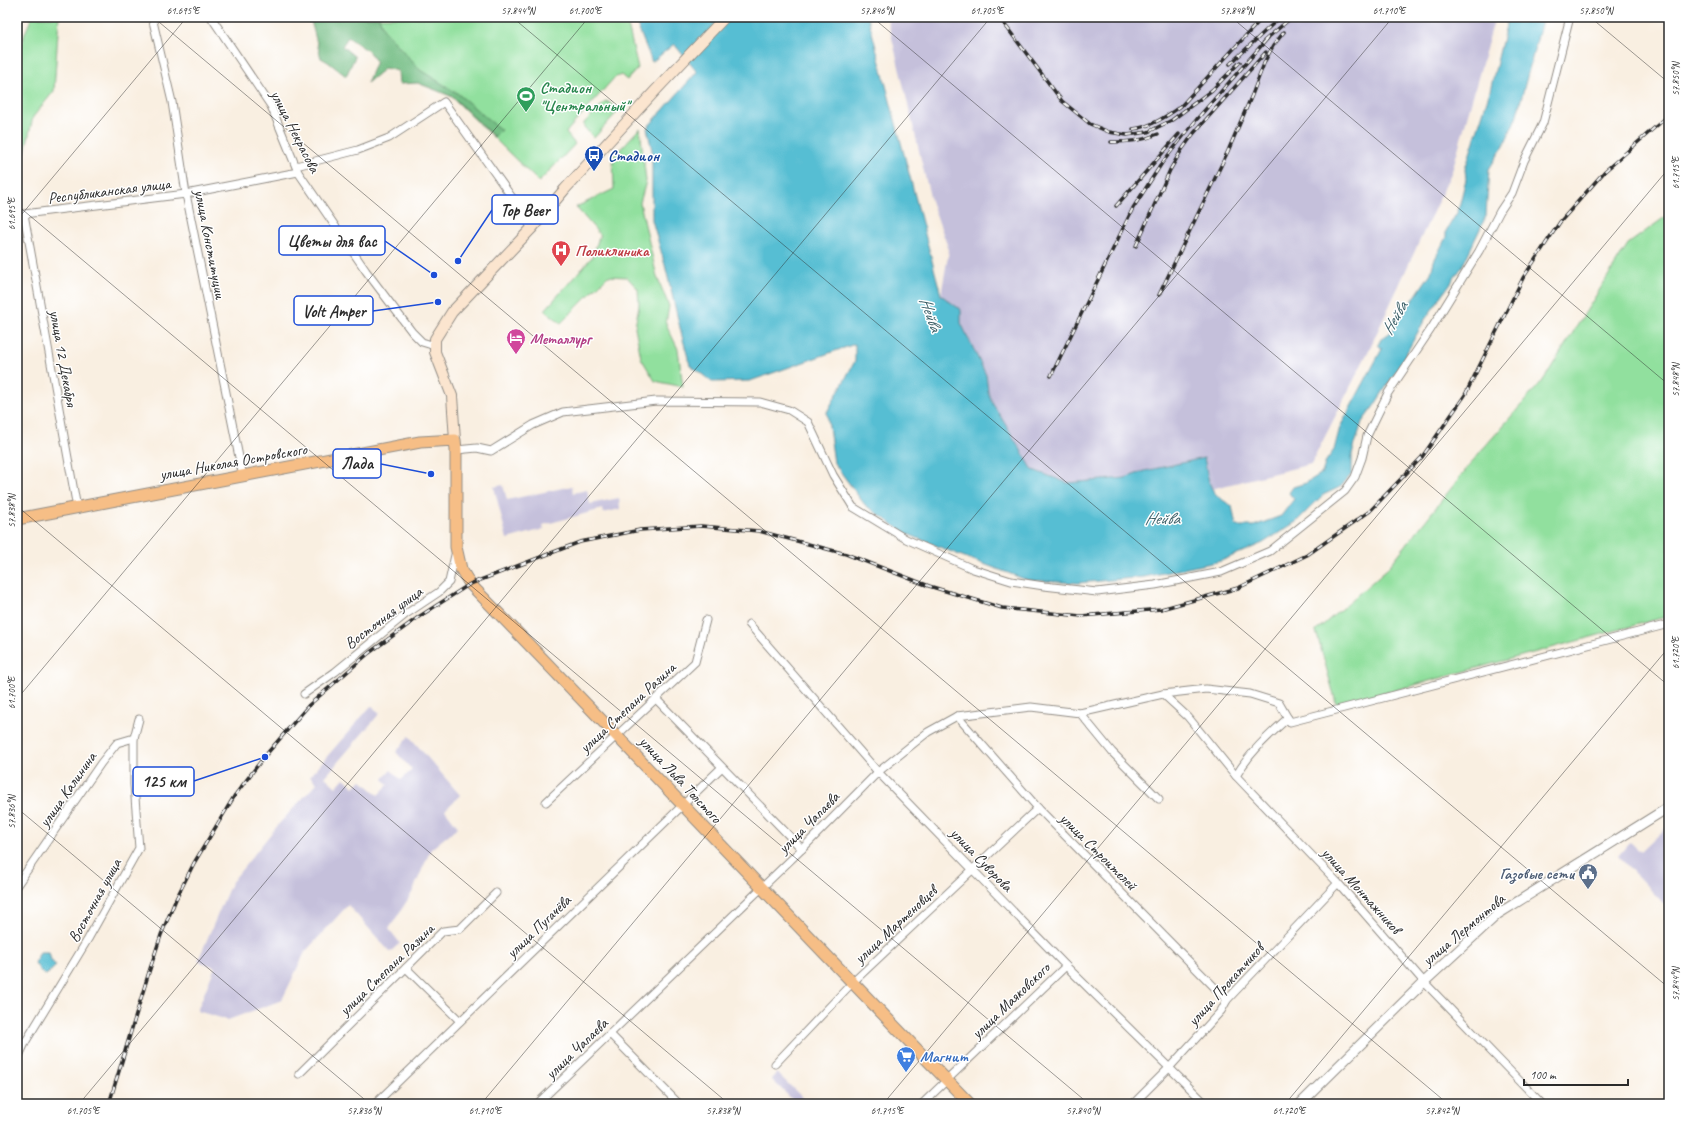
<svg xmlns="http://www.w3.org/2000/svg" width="1686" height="1121" font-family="Caveat,sans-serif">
<rect width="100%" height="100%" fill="#fff"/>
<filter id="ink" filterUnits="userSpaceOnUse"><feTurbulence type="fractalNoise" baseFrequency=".025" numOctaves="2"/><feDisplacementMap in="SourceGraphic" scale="8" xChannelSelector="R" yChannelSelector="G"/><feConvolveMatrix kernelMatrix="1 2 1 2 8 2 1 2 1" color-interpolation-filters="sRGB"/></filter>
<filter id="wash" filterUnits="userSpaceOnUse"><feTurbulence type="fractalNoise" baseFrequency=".012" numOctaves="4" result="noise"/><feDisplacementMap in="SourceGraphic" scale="16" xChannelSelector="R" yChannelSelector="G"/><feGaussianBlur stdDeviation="0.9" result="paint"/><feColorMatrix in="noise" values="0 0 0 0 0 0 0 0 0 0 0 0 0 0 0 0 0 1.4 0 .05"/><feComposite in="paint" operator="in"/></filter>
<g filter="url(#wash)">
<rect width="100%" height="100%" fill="#f9efe1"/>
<g fill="#c5c0db">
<polygon points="887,17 1495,17 1452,171 1368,352 1311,464 1211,489 1204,458 1145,471 1125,478 1068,483 1033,470 993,404 988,392 986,375 961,323 961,310 941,295 949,250 931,201"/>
<polygon points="503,485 507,500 572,486 573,493 587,490 590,504 619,498 620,509 603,513 602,509 543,525 544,529 507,539 494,487"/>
<polygon points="371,706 380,713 325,777 336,787 344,778 354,787 361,780 378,795 388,785 383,779 391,770 401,780 412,770 396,752 409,736 460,795 445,810 458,827 431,849 412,893 389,929 400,943 390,952 348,905 305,952 282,1000 228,1020 197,1011 215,967 198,961 231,883 277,826 317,783 310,776"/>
<polygon points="1669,825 1669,909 1618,856 1630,842 1641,852"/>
<polygon points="777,1073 809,1104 797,1104 771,1079"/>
</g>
<g fill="#91e09e" stroke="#5e8664">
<polygon points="32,17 59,17 54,91 33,117 25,152 17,175 17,59 25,33"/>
<polygon points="358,17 626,17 638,68 627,80 621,75 614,78 568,130 566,133 575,144 539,182 452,97 353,23"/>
<polygon points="606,101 610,103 618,111 594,138 584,127 584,123"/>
<polygon points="640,128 646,181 640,203 657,277 669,306 666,324 678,349 683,387 655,381 641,358 635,327 639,305 638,289 627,277 608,276 561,323 545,310 592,257 600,235 576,207 614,189 613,157"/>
<polygon points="1669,214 1669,616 1337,706 1316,631 1387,569 1480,452 1544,379 1628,244"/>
</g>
<polygon fill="#74be85" stroke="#507458" points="310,17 379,17 384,30 420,70 457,93 501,130 494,137 453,97 418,83 399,84 398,71 385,68 367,83 376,61 368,51 348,37 342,46 355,57 346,76 328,62 321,58"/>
<g fill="#56bed3" stroke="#40747f">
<path d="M634 17H868L941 295 961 310V323L986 375 988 392 993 404 1033 470 1068 483 1125 478 1145 471 1204 458C1210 485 1207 491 1232 506L1236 526H1254L1281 516 1294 499 1289 493 1293 487 1306 483 1322 473 1326 461 1334 450 1340 427 1382 349 1378 345 1381 339 1391 332 1431 273 1434 261 1446 237V231L1458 211 1466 179 1465 169 1490 91 1508 17H1543L1516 118 1503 147 1489 169 1486 216 1462 267 1424 321 1397 370 1374 406 1362 422 1352 454V474L1340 487 1323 495 1296 522 1263 543 1221 561 1144 577 1078 583 1027 580 962 556 905 533 865 505 834 463 827 412 855 361V344L750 381 712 382 690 365 682 336 665 265 652 220V150L647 128 697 72 674 44 652 62Z"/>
<polygon points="40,952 49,952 51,960 56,966 46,975 41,972 35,963"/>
</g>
</g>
<g filter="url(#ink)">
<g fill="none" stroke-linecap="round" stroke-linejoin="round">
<g stroke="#928d86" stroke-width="9">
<g id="minor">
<polyline points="152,17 172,102 186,194 243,477"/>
<polyline points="211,17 271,106 298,172 366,271 412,332 422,342 435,346"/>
<polyline points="296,166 358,150 389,138 444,102 516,203 532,228"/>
<polyline points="17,214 24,214 186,194 298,172"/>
<polyline points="24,214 77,508"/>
<polyline points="456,450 477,448 491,451 533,425 563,412 656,401 760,402 789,410 808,422 833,475 853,507 906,539 973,569 1011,581 1044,586 1097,592 1155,585 1221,572 1270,551 1345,491 1355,477 1362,458 1367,436 1388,393 1431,329 1479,251 1500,211 1512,193 1524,161 1543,123 1570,17"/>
<polyline points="749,624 878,772 1066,966 1206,1104"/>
<polyline points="304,694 335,672 406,614 439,592 449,582 455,555"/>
<polyline points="1163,694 1188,717 1236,776 1338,883 1424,982 1542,1104"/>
<polyline points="656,699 802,849"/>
<polyline points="1080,713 1112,752 1159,799"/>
<polyline points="957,716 1038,808 1227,1000"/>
<path d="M1236 776C1250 752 1268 736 1288 718"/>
<polyline points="546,802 695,662 706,620"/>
<polyline points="17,885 101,763 117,743 134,738"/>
<polyline points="406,968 460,1021"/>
<polyline points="610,1034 679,1104"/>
<polyline points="17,1060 26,1041 88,939 139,848 134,785 134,738 139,719"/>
<polyline points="775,1064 852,983 1038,808"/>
<polyline points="299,1074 443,931 460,929 496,893"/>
<polyline points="375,1104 721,768"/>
<polyline points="537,1104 802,849 878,772 928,732 957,716 1031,707 1080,713 1163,694 1206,689 1250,694 1279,703 1290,722 1669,624"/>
<polyline points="922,1104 1066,966"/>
<polyline points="1133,1104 1169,1068 1221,1011 1227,1000 1338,883"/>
</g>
</g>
<g stroke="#928d86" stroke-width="11">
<polyline id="tertiary" points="1300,1104 1424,982 1498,914 1669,807"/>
</g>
<g stroke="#928d86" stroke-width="12">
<polyline id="secondary" points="455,440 452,396 435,352 435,339 452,312 532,228 565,189 655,91 725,17"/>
</g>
<g stroke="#928d86" stroke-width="13">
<path id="primary" d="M17 519 420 442 455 440 456 450V547L461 569 470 584C638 756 802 932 970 1104"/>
</g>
<use href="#minor" stroke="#fff" stroke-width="7"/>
<use href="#tertiary" stroke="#fff" stroke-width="9"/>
<use href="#secondary" stroke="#fbe5cf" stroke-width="10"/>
<use href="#primary" stroke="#f6be86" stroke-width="11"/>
<g stroke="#2b2b2b" stroke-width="3.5">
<g id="rail">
<polyline points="999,17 1062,101 1090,124 1109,132 1127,135 1148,132 1172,120 1212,90 1240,62"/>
<polyline points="1264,41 1292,17"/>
<polyline points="1230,64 1276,21"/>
<path d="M1133 129C1151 127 1167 116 1181 106L1263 17"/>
<path d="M1111 142C1128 142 1142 141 1158 134"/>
<polyline points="1116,206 1179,134"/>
<polyline points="1136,246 1170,170 1181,151 1194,133 1266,52"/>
<polyline points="1159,295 1228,151 1252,95 1265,61 1273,46 1284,32"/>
<polyline points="1051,376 1133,208 1162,163 1197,119 1268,38"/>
<polyline points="109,1104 149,972 161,935 176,899 194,863 235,795 264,757 309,705 369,653 420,616 470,584 580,542 640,530 701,526 759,531 846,554 929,586 1002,608 1081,616 1161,609 1238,588 1307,555 1370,511 1422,457 1465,395 1523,278 1560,222 1605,171 1669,115"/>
</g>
</g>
<use href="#rail" stroke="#fff" stroke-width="2" stroke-dasharray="6" stroke-linecap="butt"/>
</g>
</g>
<path fill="none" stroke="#2b2b2b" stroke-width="1" stroke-opacity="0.45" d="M153 17 1448 1104M512 17 1669 988M872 17 1669 686M1231 17 1669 385M1590 17 1669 83M17 205 1089 1104M17 220 187 17M17 506 729 1104M17 699 589 17M17 808 370 1104M79 1104 991 17M481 1104 1393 17M883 1104 1669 168M1285 1104 1669 647"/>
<defs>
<g id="stadium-pin" transform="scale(1)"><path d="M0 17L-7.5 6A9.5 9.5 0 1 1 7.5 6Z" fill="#2e9e5b" stroke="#fff"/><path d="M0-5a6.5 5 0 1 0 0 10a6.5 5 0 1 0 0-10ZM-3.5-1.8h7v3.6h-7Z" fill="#fff"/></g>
<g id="bus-pin" transform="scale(1)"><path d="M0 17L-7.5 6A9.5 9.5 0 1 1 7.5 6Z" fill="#1a4fb4" stroke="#fff"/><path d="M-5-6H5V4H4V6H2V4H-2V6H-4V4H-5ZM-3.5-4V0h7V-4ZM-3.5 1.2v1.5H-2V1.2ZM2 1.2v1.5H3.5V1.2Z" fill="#fff"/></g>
<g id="hospital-pin" transform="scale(1)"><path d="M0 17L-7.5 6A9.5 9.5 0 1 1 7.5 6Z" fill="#e0444e" stroke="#fff"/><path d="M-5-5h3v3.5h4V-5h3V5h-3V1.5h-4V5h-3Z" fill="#fff"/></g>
<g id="hotel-pin" transform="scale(1)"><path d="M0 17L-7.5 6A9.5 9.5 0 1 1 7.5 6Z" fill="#d1479c" stroke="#fff"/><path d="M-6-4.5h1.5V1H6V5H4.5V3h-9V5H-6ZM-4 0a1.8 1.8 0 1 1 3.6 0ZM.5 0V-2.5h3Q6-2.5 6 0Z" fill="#fff"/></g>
<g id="civic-pin" transform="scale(1)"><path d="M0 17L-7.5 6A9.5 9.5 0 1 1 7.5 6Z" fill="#5c6f8a" stroke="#fff"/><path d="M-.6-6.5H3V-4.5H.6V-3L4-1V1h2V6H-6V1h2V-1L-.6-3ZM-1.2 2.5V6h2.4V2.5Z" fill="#fff"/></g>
<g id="supermarket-pin" transform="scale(1)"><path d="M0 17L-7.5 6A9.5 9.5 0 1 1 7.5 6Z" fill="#3f7fe0" stroke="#fff"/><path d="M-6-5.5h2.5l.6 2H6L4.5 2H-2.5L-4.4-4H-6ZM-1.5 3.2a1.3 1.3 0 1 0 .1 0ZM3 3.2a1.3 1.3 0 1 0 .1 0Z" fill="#fff"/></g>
</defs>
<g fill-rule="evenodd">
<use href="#stadium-pin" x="526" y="96"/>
<use href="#bus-pin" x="594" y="155"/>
<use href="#hospital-pin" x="561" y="250"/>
<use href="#hotel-pin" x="516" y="338"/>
<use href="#civic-pin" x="1588" y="873"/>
<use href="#supermarket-pin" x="906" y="1056"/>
</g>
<g text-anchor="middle" stroke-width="3" stroke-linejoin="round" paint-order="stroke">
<g font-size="16" font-weight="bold" fill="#27864d" stroke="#fff" text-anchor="start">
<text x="540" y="93">Стадион<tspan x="540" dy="18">"Центральный"</tspan></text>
</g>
<g font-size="16" fill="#2b2b2b" stroke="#fff">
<text transform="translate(296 131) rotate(63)" y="6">улица Некрасова</text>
<text transform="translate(109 190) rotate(-7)" y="6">Республиканская улица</text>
<text transform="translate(211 244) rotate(79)" y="6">улица Конституции</text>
<text transform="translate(64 358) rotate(80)" y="6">улица 12 Декабря</text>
<text transform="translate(233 461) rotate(-10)" y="6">улица Николая Островского</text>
<text transform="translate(383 617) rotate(-37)" y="6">Восточная улица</text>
<text transform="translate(627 707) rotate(-43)" y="6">улица Степана Разина</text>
<text transform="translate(681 779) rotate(47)" y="6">улица Льва Толстого</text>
<text transform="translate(67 789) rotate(-55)" y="6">улица Калинина</text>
<text transform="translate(808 822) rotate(-45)" y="6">улица Чапаева</text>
<text transform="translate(1099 851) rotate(45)" y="6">улица Строителей</text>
<text transform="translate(982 859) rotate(46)" y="6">улица Суворова</text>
<text transform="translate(1362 890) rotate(48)" y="6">улица Монтажников</text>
<text transform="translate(94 900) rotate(-61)" y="6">Восточная улица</text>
<text transform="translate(895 924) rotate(-43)" y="6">улица Мартеновцев</text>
<text transform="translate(538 926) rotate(-44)" y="6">улица Пугачёва</text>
<text transform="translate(1463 929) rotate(-40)" y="6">улица Лермонтова</text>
<text transform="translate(386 969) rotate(-44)" y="6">улица Степана Разина</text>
<text transform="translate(1225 984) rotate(-48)" y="6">улица Прокатчиков</text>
<text transform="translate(1010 1000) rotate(-44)" y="6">улица Маяковского</text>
<text transform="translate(576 1048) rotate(-44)" y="6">улица Чапаева</text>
</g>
<g font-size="16" font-weight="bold" fill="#164399" stroke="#fff" text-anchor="start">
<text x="608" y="161">Стадион</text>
</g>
<g font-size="16" font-weight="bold" fill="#be3a42" stroke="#fff" text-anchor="start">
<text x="575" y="256">Поликлиника</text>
</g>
<g font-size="16" font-weight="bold" fill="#b23c85" stroke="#fff" text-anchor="start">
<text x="530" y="344">Металлург</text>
</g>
<g font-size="16" font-weight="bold" fill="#4e5e75" stroke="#fff" text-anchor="end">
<text x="1574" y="879">Газовые сети</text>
</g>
<g font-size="16" font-weight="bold" fill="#366cbe" stroke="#fff" text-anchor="start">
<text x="920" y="1062">Магнит</text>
</g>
<g font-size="17" font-style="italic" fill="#3a5e66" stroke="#fff">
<text transform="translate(931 314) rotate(70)" y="6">Нейва</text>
<text transform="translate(1394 318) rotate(-60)" y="6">Нейва</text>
<text x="1162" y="524">Нейва</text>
</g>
</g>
<path fill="none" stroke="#1d4ed8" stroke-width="1.5" d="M458 261L492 210M434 275L385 241M438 302L373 311M431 474L381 464M265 757L194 781"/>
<g fill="#1d4ed8" stroke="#fff" stroke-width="1.5">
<circle cx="458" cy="261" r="4"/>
<circle cx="434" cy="275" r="4"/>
<circle cx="438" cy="302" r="4"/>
<circle cx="431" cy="474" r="4"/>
<circle cx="265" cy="757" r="4"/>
</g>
<g fill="#fff" stroke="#1d4ed8" stroke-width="1.5">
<rect x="492" y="195" width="66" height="29" rx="4"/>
<rect x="279" y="226" width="106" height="29" rx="4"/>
<rect x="294" y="296" width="79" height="29" rx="4"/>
<rect x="333" y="449" width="48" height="29" rx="4"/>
<rect x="133" y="767" width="61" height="29" rx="4"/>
</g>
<g font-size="17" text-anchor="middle" font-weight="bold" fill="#2b2b2b">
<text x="525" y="216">Top Beer</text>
<text x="332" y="247">Цветы для вас</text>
<text x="334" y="317">Volt Amper</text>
<text x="357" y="469">Лада</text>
<text x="164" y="787">125 км</text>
</g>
<rect width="1686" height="1121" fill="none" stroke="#fff" stroke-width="44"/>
<path d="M1524 1079v6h104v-6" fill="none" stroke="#2b2b2b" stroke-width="2"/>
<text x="1530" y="1079" font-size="12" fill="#2b2b2b" stroke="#ffffff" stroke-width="3" paint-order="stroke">100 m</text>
<rect x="22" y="22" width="1642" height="1077" fill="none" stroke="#2b2b2b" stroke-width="1.5"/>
<g font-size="10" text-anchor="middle" fill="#2b2b2b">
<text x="183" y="14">61.695°E</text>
<text x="518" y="14">57.844°N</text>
<text x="585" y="14">61.700°E</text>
<text x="877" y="14">57.846°N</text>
<text x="987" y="14">61.705°E</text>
<text x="1237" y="14">57.848°N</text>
<text x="1389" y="14">61.710°E</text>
<text x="1596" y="14">57.850°N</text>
<text transform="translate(1675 79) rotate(-90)" y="4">57.850°N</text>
<text transform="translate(1675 173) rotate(-90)" y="4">61.715°E</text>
<text transform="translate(11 214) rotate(-90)" y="4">61.695°E</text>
<text transform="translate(1675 380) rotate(-90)" y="4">57.848°N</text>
<text transform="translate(11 511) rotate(-90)" y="4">57.838°N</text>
<text transform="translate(1675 653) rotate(-90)" y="4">61.720°E</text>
<text transform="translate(11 693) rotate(-90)" y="4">61.700°E</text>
<text transform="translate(11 812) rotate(-90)" y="4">57.836°N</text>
<text transform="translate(1675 984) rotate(-90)" y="4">57.844°N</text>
<text x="83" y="1114">61.705°E</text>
<text x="364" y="1114">57.836°N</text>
<text x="485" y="1114">61.710°E</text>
<text x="723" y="1114">57.838°N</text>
<text x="887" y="1114">61.715°E</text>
<text x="1083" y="1114">57.840°N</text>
<text x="1289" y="1114">61.720°E</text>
<text x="1442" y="1114">57.842°N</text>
</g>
</svg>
